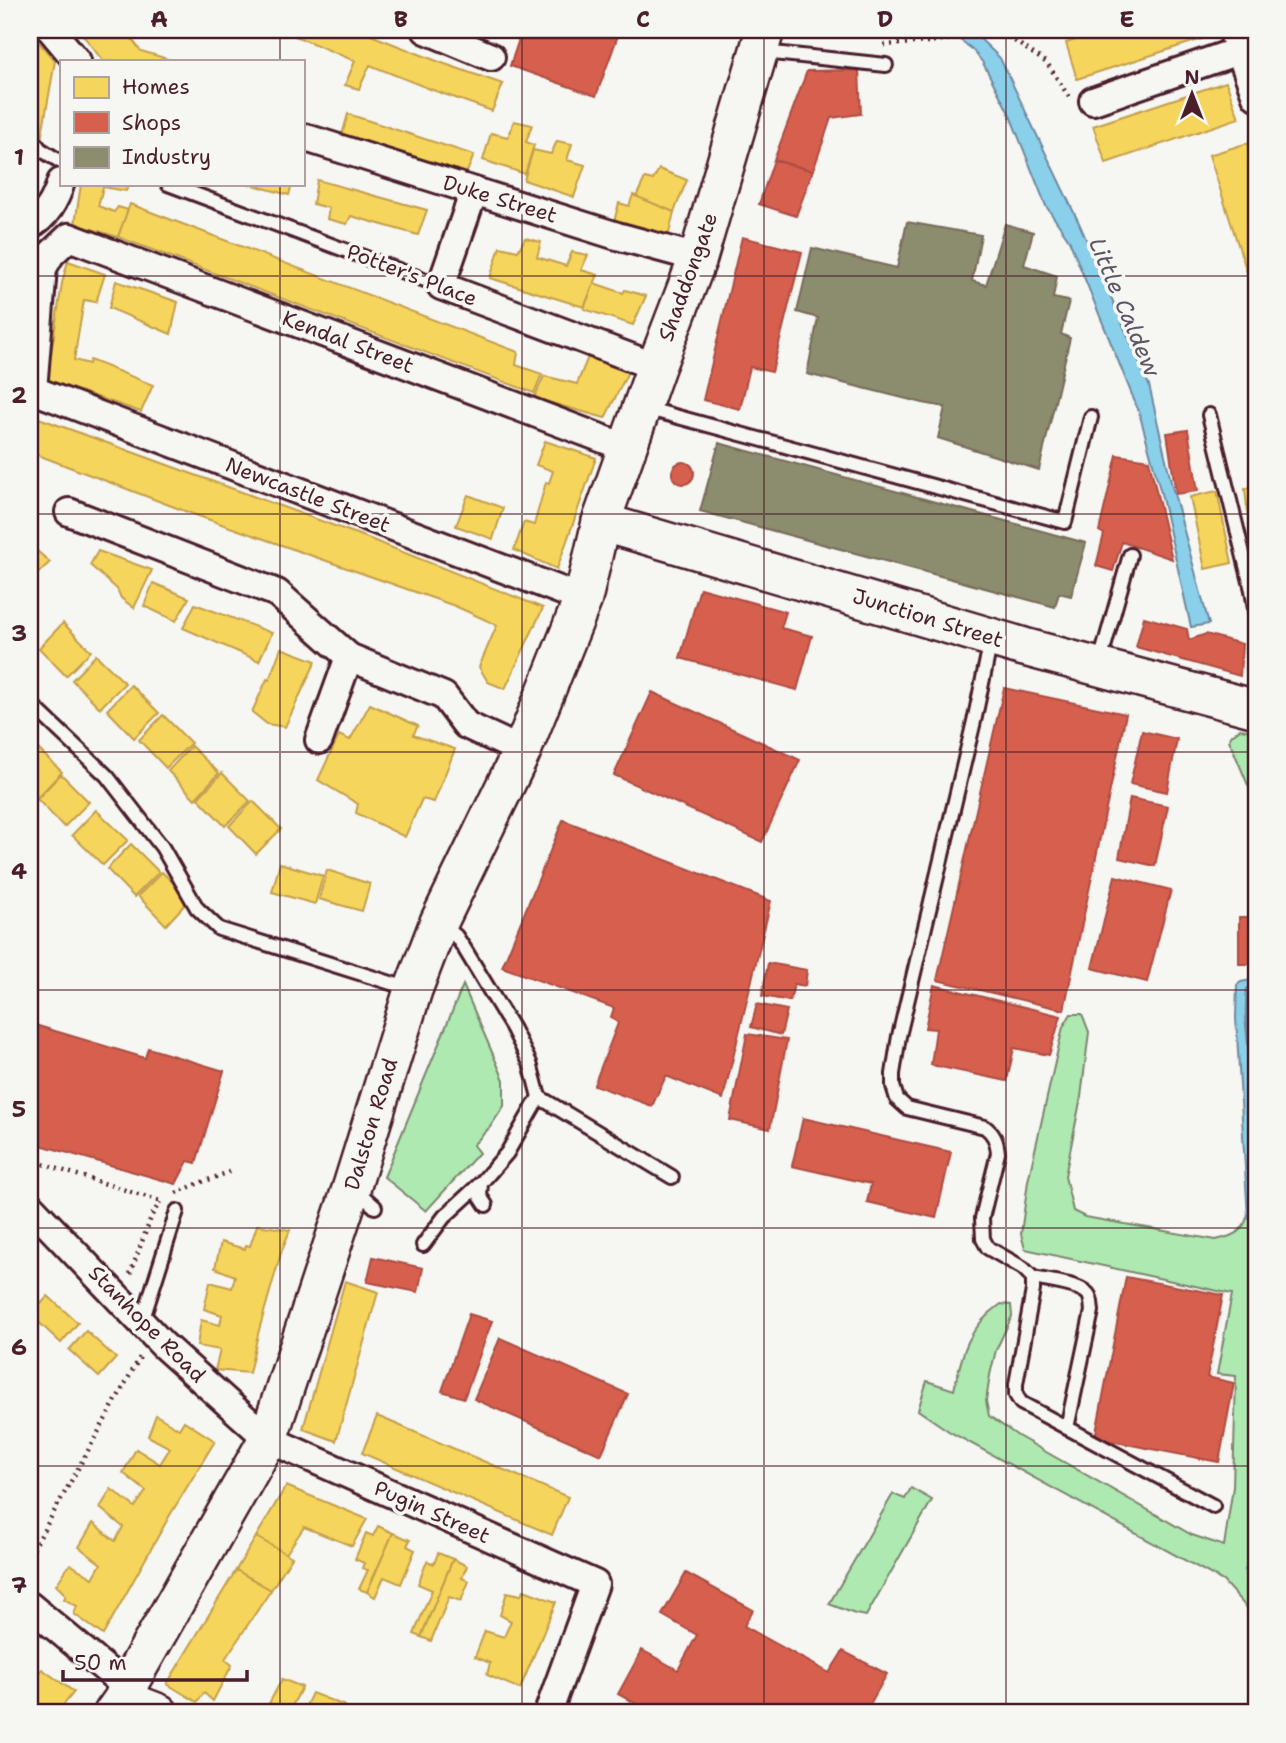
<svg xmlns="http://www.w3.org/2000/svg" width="1286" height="1743" font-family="'Shantell Sans',sans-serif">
<rect width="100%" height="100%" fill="#f6f6f2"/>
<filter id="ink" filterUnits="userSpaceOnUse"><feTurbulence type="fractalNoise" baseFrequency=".0143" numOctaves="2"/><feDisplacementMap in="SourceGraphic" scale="14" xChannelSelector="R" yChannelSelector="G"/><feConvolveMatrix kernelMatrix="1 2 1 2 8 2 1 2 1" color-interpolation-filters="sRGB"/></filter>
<g filter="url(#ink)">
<g fill="#ade9b0" stroke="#7c846e" stroke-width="2">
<polygon points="1240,729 1251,731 1256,762 1256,804 1229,740 1232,735"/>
<polygon points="463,985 504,1080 504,1106 490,1127 473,1145 479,1153 426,1211 384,1177"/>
<path d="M1071 1014H1082L1089 1032 1081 1097 1065 1176 1073 1211 1085 1217 1216 1240C1239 1235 1245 1230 1250 1207L1256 1208V1612L1246 1607 1223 1581 950 1432 918 1410 927 1381 954 1390C962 1353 968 1327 1001 1304L1011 1305 1012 1316 996 1350 990 1375 986 1401 989 1416 1018 1436 1192 1535 1224 1546 1233 1487 1236 1376 1217 1374 1232 1294 1025 1249 1021 1234 1028 1181 1063 1027Z"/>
<polygon points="911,1488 932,1500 866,1616 855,1614 829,1604 893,1494 905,1499"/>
</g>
<g fill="#8ad0eb" stroke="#70899e" stroke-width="2">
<polygon points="937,30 971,30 1000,58 1079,223 1149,385 1172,486 1209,624 1191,627 1161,493 1139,412 1069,240 1046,206 1009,113 983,63 972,49 952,34"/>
<polygon points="1256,979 1256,988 1249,990 1248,1020 1256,1100 1256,1218 1248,1218 1236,1018 1237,985 1241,982"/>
<polygon points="1256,1404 1256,1577 1245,1570 1252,1554"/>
</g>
<g fill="#f6d55c" stroke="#c29e4d" stroke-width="2">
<polygon points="79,30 125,30 141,51 174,61 103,61"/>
<polygon points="281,30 358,30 442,63 503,84 492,111 430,89 370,65 359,89 345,85 355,61"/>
<polygon points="1107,30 1209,30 1211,36 1077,79 1066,43"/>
<polygon points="30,32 55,61 41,140 30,128 30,79 34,80 36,66 30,59"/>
<polygon points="1226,82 1239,118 1106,163 1093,126"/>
<polygon points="348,114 474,155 465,177 342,135"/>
<polygon points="514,121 532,125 526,142 534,145 525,174 483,160 491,133 508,137"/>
<polygon points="557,141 572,144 567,160 585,165 574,197 524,180 533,150 551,154"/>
<polygon points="1248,143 1256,170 1256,300 1209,155"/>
<polygon points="30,145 38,155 30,197"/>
<polygon points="659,169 687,180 674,212 636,197 645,178 653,180"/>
<polygon points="317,180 427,210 418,235 351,216 347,224 327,219 329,208 313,204"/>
<polygon points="81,184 129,184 126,191 103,187 98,206 114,212 118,207 128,210 118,237 75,224"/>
<polygon points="249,184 292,184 289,195"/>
<polygon points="633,195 674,212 666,246 613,225 619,203 629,206"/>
<polygon points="130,204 518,352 516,365 542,374 534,393 118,237"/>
<polygon points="525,238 541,242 537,257 566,266 572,252 588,255 581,270 598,275 584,307 490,278 500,247 518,251"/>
<polygon points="68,261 105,274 96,302 84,300 74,360 89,364 90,360 153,385 141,412 47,380 62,283"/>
<polygon points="116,281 178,302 171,334 109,308"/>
<polygon points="594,283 623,293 625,290 646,296 633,325 584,309"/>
<polygon points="590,352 631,366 605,418 534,398 544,376 577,384"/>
<polygon points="36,417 365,537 543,608 505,689 488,682 479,667 497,625 455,606 190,513 30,452 30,428"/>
<polygon points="545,441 596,458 557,569 514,550 524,522 534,525 546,482 549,483 553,471 536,465"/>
<polygon points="1256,487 1256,546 1251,546 1245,489"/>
<polygon points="1217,491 1232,563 1205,569 1190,497"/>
<polygon points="468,495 503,508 493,539 456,526"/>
<polygon points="30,545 50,562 30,581"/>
<polygon points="98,551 152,570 134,608 121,598 117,589 90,565"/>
<polygon points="153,583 189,598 176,621 144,606"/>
<polygon points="195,604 272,633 259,661 183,628"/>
<polygon points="63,623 91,651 66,676 39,648"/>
<polygon points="281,648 316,661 285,727 267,724 252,712 267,679 269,680"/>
<polygon points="96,655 125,683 100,708 72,680"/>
<polygon points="131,685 159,713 134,738 107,710"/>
<polygon points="370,704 418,726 413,735 455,749 434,802 422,799 405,837 356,813 358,804 318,780 339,735 350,740"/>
<polygon points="163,715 191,743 166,768 139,740"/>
<polygon points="34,745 62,772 37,798 30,790 30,748"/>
<polygon points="191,746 219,773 195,799 168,771"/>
<polygon points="222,773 250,801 225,826 198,798"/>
<polygon points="61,774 89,802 64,827 37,799"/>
<polygon points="253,801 281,829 256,854 229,826"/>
<polygon points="96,810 128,840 103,865 72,835"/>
<polygon points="131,844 159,872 134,897 107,869"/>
<polygon points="280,863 323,876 315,904 272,892"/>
<polygon points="327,870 370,884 362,911 319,899"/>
<polygon points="162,872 190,899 166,925 138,896"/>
<polygon points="257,1225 290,1230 281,1253 259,1330 249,1373 215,1370 220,1350 197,1346 201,1320 220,1325 222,1315 204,1309 210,1282 232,1288 235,1276 215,1268 221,1242 245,1249 246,1245 250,1246"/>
<polygon points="345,1281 378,1292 336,1441 303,1429"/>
<polygon points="48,1296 78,1323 61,1343 31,1315"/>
<polygon points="86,1331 116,1358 99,1377 69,1350"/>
<polygon points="156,1415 179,1429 184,1421 215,1441 170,1515 103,1635 74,1614 77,1606 64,1599 66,1595 56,1585 70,1564 93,1578 101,1564 79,1547 93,1523 115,1541 123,1527 100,1508 111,1489 135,1507 146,1491 123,1473 136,1449 160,1464 170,1448 148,1436"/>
<polygon points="377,1416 568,1497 552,1535 362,1453"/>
<polygon points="286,1486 367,1519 352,1546 304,1527 286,1554 256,1537"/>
<polygon points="378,1526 393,1533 367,1592 359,1589 368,1570 362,1568 364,1563 355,1559 366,1533 373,1536"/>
<polygon points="393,1533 410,1540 407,1546 415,1550 401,1584 384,1577 375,1597 367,1592"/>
<polygon points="256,1537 292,1557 271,1590 236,1570"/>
<polygon points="438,1553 453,1559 421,1637 414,1634 432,1590 418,1584 427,1561 434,1564"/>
<polygon points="453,1559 467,1566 462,1578 469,1581 461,1601 449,1597 431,1641 421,1637"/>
<polygon points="236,1570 271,1590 225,1659 232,1665 213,1701 204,1693 197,1702 167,1684"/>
<polygon points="524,1590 556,1602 520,1689 487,1675 490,1663 475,1657 485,1631 504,1637 511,1621 500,1615 507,1592 521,1595"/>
<polygon points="42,1669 74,1692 57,1713 30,1713 30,1684"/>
<polygon points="282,1679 302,1687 292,1706 304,1710 312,1693 345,1706 340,1713 264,1713"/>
</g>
<g fill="#d6604d" stroke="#ac4c43" stroke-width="2">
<polygon points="522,30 620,30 596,96 510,66"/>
<polygon points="859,70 861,114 831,118 813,171 774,160 807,71"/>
<polygon points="774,160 813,171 796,216 759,204"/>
<polygon points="742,237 802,252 772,372 750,367 740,409 703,400"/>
<polygon points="1188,430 1198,491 1176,494 1167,433"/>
<polygon points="1117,455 1149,460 1172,559 1122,542 1113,571 1096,566 1104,534 1099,531"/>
<circle cx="683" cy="473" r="11"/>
<polygon points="700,588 786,612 781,628 812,636 797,690 680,658"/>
<polygon points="1144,617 1187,629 1189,640 1206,634 1242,644 1240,676 1136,647"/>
<polygon points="1004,688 1126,714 1064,1010 937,980"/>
<polygon points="652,692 800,760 762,842 614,775"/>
<polygon points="1142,731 1177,739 1167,792 1130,784"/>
<polygon points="1130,798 1168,806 1155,866 1119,858"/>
<polygon points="563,820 771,901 723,1099 666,1076 652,1106 594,1085 618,1023 611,1017 614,1008 502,967"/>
<polygon points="1115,876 1171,890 1147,982 1092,968"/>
<rect x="1239" y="917" width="17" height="47"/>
<polygon points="768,963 807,970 805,986 794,984 790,1001 762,996"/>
<polygon points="934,985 1061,1016 1049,1055 1014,1048 1007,1081 931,1065 936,1029 925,1028"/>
<polygon points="757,1004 787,1010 781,1035 751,1027"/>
<polygon points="35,1025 145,1058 148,1048 224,1071 196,1163 188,1161 176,1184 30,1142 30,1043"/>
<polygon points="747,1034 787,1040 770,1129 730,1120"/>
<polygon points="803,1118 951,1152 936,1218 867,1202 871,1184 792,1166"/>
<polygon points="373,1257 423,1268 418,1292 367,1282"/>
<polygon points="1126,1277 1223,1295 1207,1377 1234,1383 1219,1462 1095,1438"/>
<polygon points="469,1314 492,1321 464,1398 442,1391"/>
<polygon points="500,1338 628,1394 601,1455 474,1399"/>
<polygon points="686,1573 753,1610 744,1626 829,1673 843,1651 887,1674 865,1713 653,1713 618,1694 642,1650 678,1670 697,1635 662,1615"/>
</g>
<g fill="#8c8c6e" stroke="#786b5a" stroke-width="2">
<polygon points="907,222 981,235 972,281 986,285 1005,224 1033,232 1024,265 1057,276 1053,298 1069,301 1061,334 1070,338 1039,470 938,438 945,407 923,403 807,374 818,318 797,312 812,248 897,268"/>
<polygon points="719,443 1086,543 1071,596 1059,593 1055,607 700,511"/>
</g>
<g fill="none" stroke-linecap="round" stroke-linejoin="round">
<polyline stroke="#70899e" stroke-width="7" points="1256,988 1249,990 1248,1020 1256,1100"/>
<g stroke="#4a1f2b" stroke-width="18">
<g id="lane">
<polyline points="764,52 886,65"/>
<polyline points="30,136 40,149 61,162"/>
<polyline points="168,184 441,286"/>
<polyline points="645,408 1065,522 1091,417"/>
<polyline points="1209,415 1252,590 1256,615"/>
<path d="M991 640 975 717 899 1036 893 1074V1086L897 1099 907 1108 985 1127C994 1134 997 1141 998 1153L982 1218 983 1239 988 1248 1023 1268 1033 1278V1290L1016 1384V1395L1021 1403 1213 1506"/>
<polyline points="1099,665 1130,555"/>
<polyline points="30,703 107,776 162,847 197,908 219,929 410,989"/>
<polyline points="442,925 456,936 464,948 513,1029 530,1063 539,1097 507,1153 481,1183 480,1196 486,1205"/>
<polyline points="539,1097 672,1177"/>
<polyline points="355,1189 375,1207"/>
<polyline points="423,1245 444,1217 481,1183"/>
<path d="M1033 1278C1047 1281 1079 1284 1088 1294 1092 1299 1091 1305 1092 1311L1067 1428"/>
<polyline points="142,1322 177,1211"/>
</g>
</g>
<g stroke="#4a1f2b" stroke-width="32">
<g id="street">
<polyline points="51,30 77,61"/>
<polyline points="426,30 491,57"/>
<polyline points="1232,30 1256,96"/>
<polyline points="1093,101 1256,45"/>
<polyline points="303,137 617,236 698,258"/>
<polyline points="474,191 441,286 656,367"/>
<path d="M30 225C46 217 56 199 61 182"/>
<polyline points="69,512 277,593 349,657 444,696 466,725 522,751"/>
<polyline points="583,599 33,390 43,268 51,254 69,237 627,448"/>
<polyline points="319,740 349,657"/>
<polyline points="30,1206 163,1345 268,1439 595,1584 548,1713"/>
<polyline points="30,1606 127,1687"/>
</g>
</g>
<g stroke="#4a1f2b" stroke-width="42">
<g id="secondary">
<polyline points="601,522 1024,647 1256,709"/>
<polyline points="123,1699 159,1713"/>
<polyline points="113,1713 123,1699 127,1687 268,1439 352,1186 413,990 439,922 522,751 583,599 601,522 656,367 698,258 765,30"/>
</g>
</g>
<g stroke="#4a1f2b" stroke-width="4.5" stroke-dasharray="2 5" stroke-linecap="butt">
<polyline points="884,45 927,42 996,33 1010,38 1047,63 1069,97"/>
<polyline points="30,1160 160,1201 162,1200"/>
<polyline points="176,1193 197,1184 232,1171"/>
<polyline points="130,1274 152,1215 160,1202"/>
<polyline points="30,1555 140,1357"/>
</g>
<use href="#lane" stroke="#f6f6f2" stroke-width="12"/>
<use href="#street" stroke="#f6f6f2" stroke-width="26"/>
<use href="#secondary" stroke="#f6f6f2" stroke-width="37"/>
</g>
</g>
<path fill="none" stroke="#4a1f2b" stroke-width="2" stroke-opacity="0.55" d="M280 30V61M522 30V1713M764 30V1713M1006 30V1713M280 184V1713M30 276H1256M30 514H1256M30 752H1256M30 990H1256M30 1228H1256M30 1466H1256"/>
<g text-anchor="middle" stroke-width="7" stroke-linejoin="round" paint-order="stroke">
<g font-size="21" fill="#4a1f2b" stroke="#f6f6f2">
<text transform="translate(500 199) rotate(17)" y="7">Duke Street</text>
<text transform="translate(412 275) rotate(21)" y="7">Potter's Place</text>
<text transform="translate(688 277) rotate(-70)" y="7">Shaddongate</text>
<text transform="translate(348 342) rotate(21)" y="7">Kendal Street</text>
<text transform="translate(308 495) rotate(21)" y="7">Newcastle Street</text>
<text transform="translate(928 618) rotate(17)" y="7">Junction Street</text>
<text transform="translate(371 1124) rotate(-73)" y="7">Dalston Road</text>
<text transform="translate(147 1324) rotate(45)" y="7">Stanhope Road</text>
<text transform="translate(432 1512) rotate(24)" y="7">Pugin Street</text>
</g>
<g font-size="23" font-style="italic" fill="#5d5465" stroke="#f6f6f2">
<text transform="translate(1125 307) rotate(67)" y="8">Little Caldew</text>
</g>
</g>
<rect width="1286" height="1743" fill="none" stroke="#f6f6f2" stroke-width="77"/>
<rect x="60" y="60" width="245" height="126" fill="#f6f6f2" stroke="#b1a0a2" stroke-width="2"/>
<rect x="74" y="77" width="35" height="21" fill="#f6d55c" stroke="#b1a0a2" stroke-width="2"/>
<text x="122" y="94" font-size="21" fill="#4a1f2b">Homes</text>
<rect x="74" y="112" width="35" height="21" fill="#d6604d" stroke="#b1a0a2" stroke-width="2"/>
<text x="122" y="130" font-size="21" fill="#4a1f2b">Shops</text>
<rect x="74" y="147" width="35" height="21" fill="#8c8c6e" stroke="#b1a0a2" stroke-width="2"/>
<text x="122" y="164" font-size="21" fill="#4a1f2b">Industry</text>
<g transform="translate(1192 94)" stroke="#f6f6f2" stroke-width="5" paint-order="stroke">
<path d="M0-5L12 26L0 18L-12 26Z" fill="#4a1f2b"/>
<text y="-10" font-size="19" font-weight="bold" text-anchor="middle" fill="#4a1f2b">N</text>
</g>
<path d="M63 1670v10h184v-10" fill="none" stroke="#4a1f2b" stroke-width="3.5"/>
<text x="74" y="1670" font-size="21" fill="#4a1f2b" stroke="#f6f6f2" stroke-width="5" paint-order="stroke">50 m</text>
<rect x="38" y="38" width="1210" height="1666" fill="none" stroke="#4a1f2b" stroke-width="2.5"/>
<g font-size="23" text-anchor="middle" font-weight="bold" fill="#4a1f2b">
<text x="159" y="27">A</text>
<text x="401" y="27">B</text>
<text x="643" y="27">C</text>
<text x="885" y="27">D</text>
<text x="1127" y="27">E</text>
<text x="19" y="165">1</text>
<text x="19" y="403">2</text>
<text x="19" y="641">3</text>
<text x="19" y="879">4</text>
<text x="19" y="1117">5</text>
<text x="19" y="1355">6</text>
<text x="19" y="1593">7</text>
</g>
</svg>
